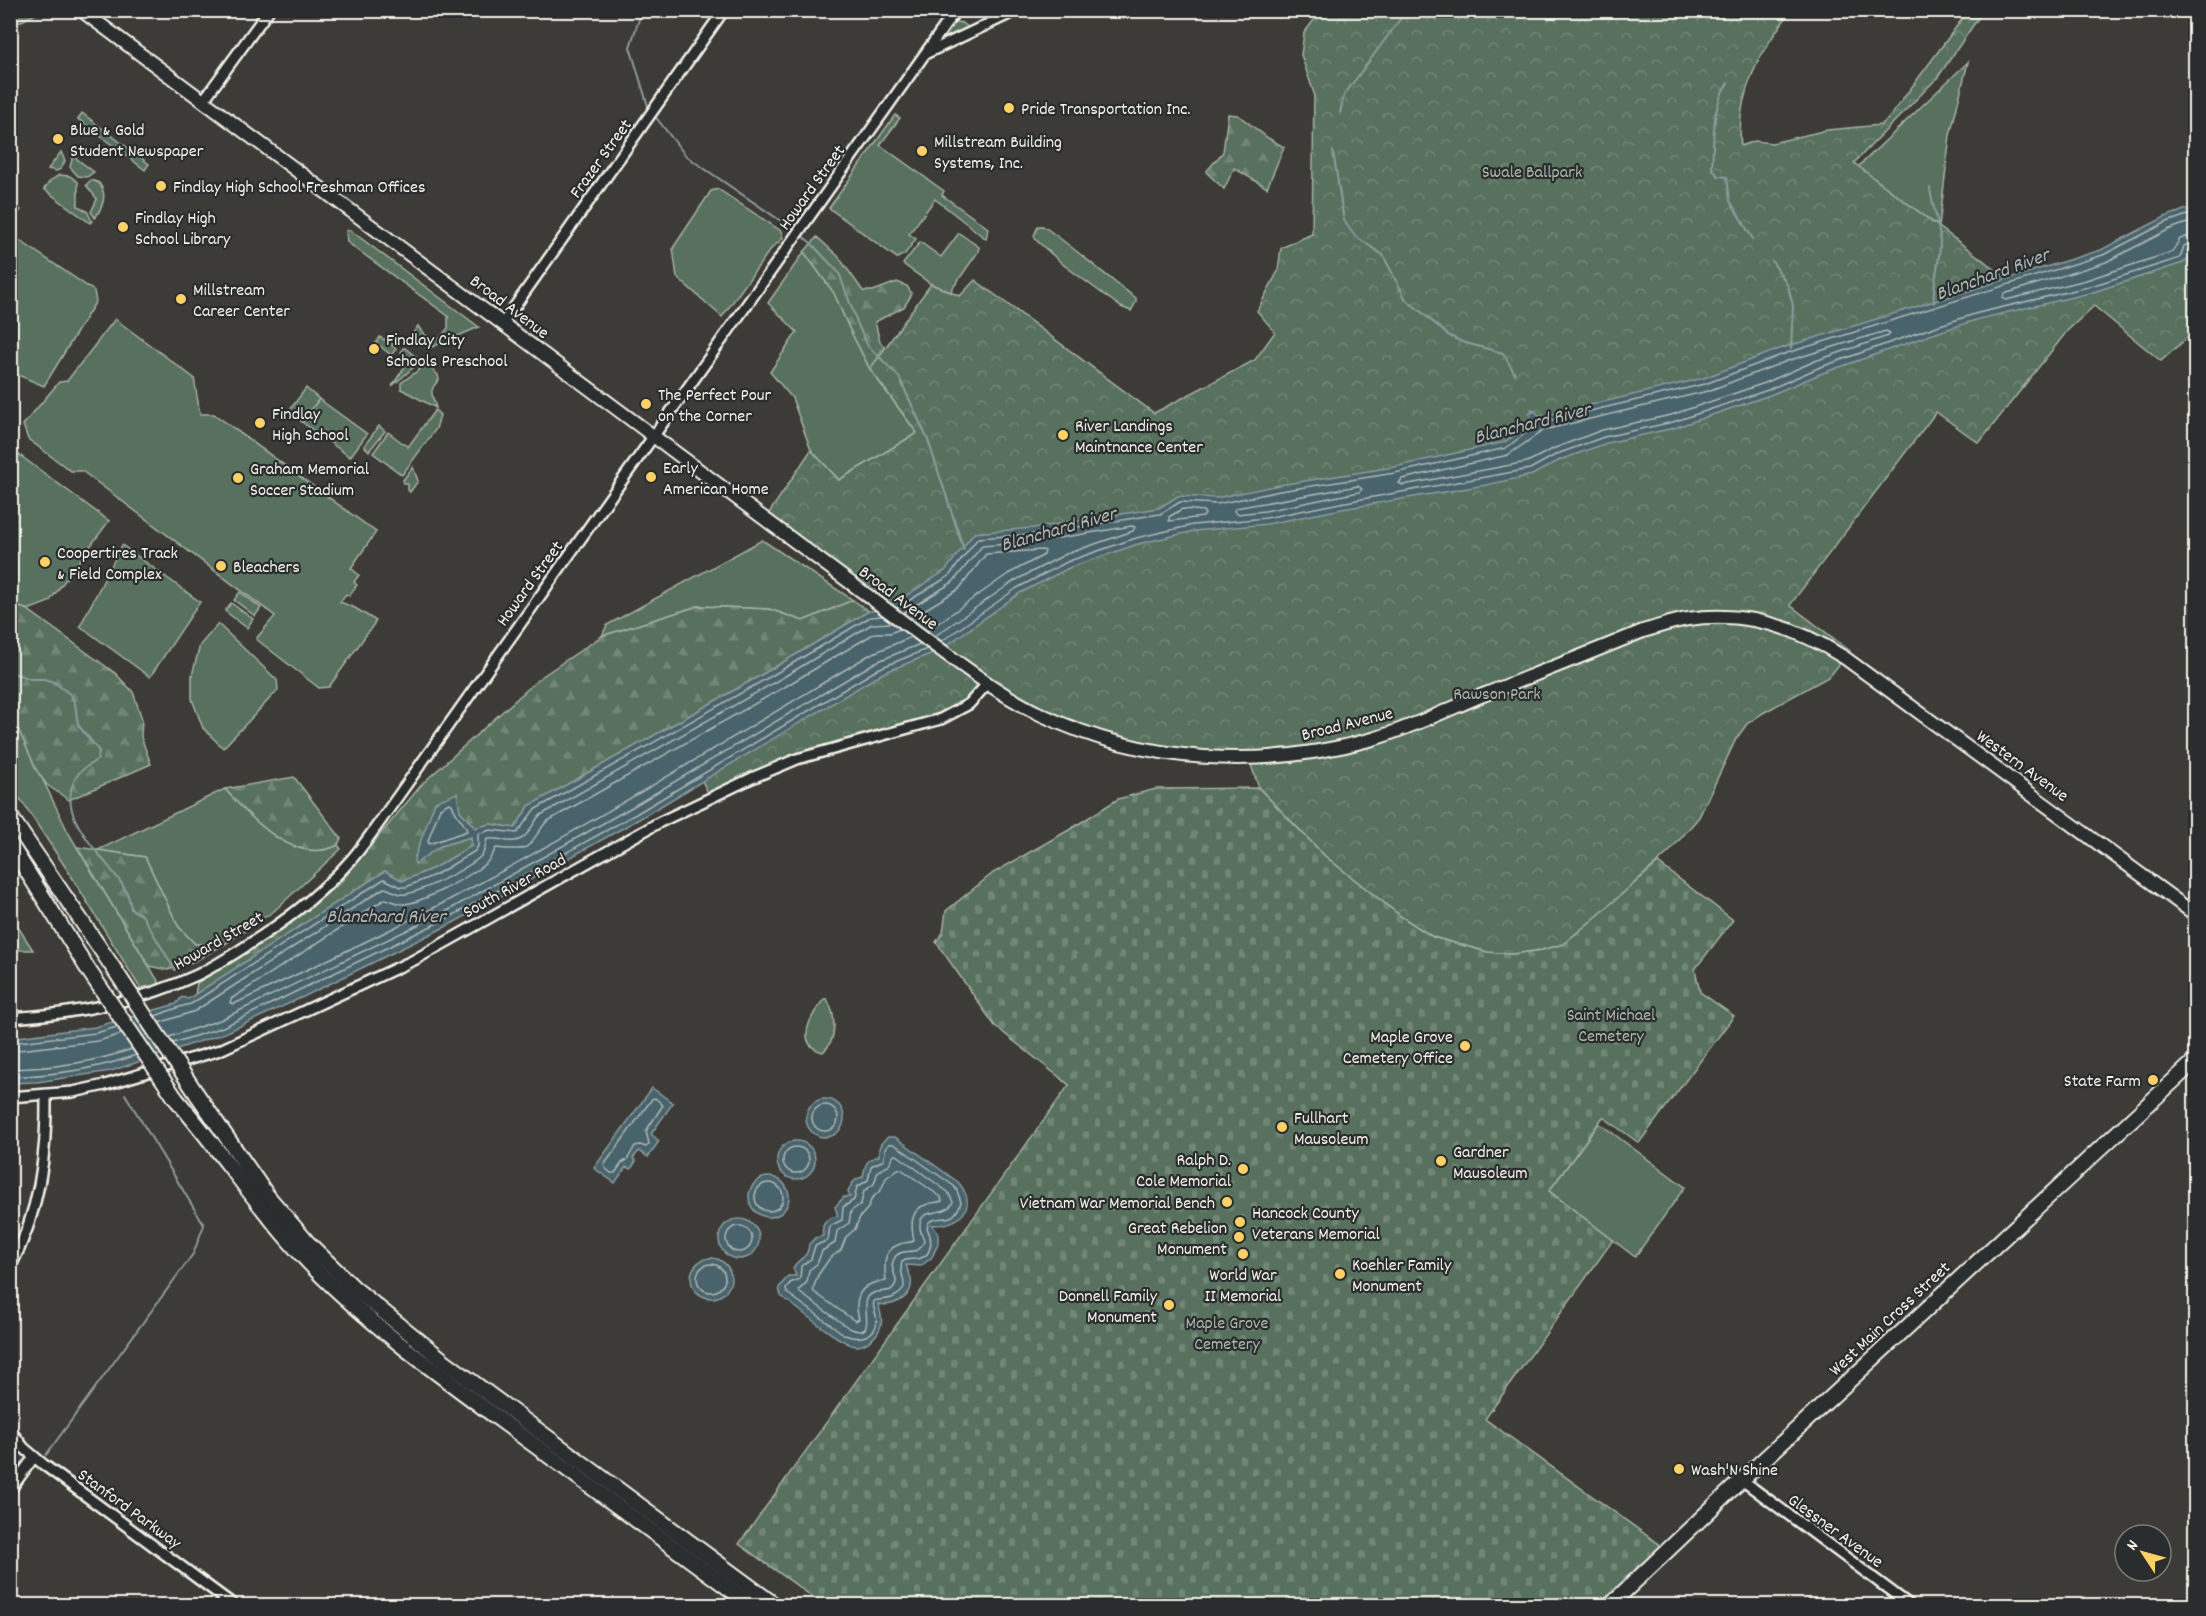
<svg xmlns="http://www.w3.org/2000/svg" width="2206" height="1616" font-family="Dekko,sans-serif">
<defs>
<pattern id="forest-firs" width="22" height="20" patternUnits="userSpaceOnUse" patternTransform="scale(1.5)"><rect width="22" height="20" fill="#58715f"/><path d="M5 1l3.5 6h-7zM16 11l3.5 6h-7z" fill="#718676"/></pattern>
<pattern id="cemetery-stones" width="16" height="16" patternUnits="userSpaceOnUse" patternTransform="scale(1.5)"><rect width="16" height="16" fill="#58715f"/><path d="M2 7V4a2 2 0 0 1 4 0v3zM10 15v-3a2 2 0 0 1 4 0v3z" fill="#718676"/></pattern>
<pattern id="park-crowns" width="20" height="18" patternUnits="userSpaceOnUse" patternTransform="scale(1.5)"><rect width="20" height="18" fill="#58715f"/><path d="M2 6a3 3 0 1 1 6 0M12 15a3 3 0 1 1 6 0" fill="none" stroke="#718676"/></pattern>
</defs>
<rect width="100%" height="100%" fill="#3d3b38"/>
<filter id="ink" filterUnits="userSpaceOnUse"><feTurbulence type="fractalNoise" baseFrequency=".0167" numOctaves="2"/><feDisplacementMap in="SourceGraphic" scale="12" xChannelSelector="R" yChannelSelector="G"/><feConvolveMatrix kernelMatrix="1 2 1 2 8 2 1 2 1" color-interpolation-filters="sRGB"/></filter>
<g filter="url(#ink)">
<g fill="#58715f" stroke="#a6b1a4" stroke-width="1.5">
<polygon points="11,10 42,10 42,11 11,26"/>
<polygon points="957,22 962,23 971,29 940,41 953,24"/>
<polygon points="1968,62 1950,135 1939,227 1858,167"/>
<polygon points="82,113 149,164 145,170 78,119"/>
<polygon points="895,115 900,118 880,145 944,191 942,195 988,228 986,239 935,199 909,234 916,239 905,254 897,258 829,208"/>
<polygon points="61,152 65,161 61,169 56,171 48,169"/>
<polygon points="73,156 94,172 87,177 78,176 70,167"/>
<polygon points="59,175 70,176 78,182 78,206 87,211 92,221 90,223 44,189 50,181"/>
<path d="M91 180 99 183C108 195 103 206 95 218L91 212 97 199 86 185Z"/>
<polygon points="718,189 781,231 783,238 770,250 722,317 677,277 673,248 711,191"/>
<polygon points="11,195 16,199 13,204 21,210 11,224"/>
<path d="M1038 226H1043C1075 248 1104 275 1136 298V302L1131 311 1121 307 1065 266 1036 240 1034 236Z"/>
<path d="M350 230 479 327 432 347 423 345 411 336 418 326C424 336 429 339 440 338L448 328V316L347 242 346 231Z"/>
<polygon points="959,233 979,247 978,252 950,292 931,284 903,264 920,242 941,257"/>
<polygon points="19,240 94,291 96,301 44,386 11,372 11,245"/>
<polygon points="804,252 834,293 849,328 870,369 917,433 839,480 811,450 792,398 770,372 797,332 768,303"/>
<polygon points="115,319 194,378 200,414 214,414 376,532 351,568 359,575 354,582 357,585 349,596 346,594 340,602 355,608 376,621 329,687 319,688 256,639 275,616 82,471 71,471 28,439 23,425 59,382 67,381"/>
<polygon points="388,336 395,341 392,345 396,349 391,355 376,343 380,337 384,340"/>
<polygon points="403,348 405,348 421,361 392,386 410,359 401,352"/>
<path d="M424 366 431 368 438 375 439 380C427 392 433 394 436 408L401 389V383Z"/>
<polygon points="319,399 367,434 350,457 302,422"/>
<polygon points="435,410 440,415 436,429 402,475 373,453 388,432 408,447"/>
<polygon points="379,426 385,431 369,451 364,446"/>
<polygon points="10,448 109,521 49,602 28,610 11,604"/>
<polygon points="413,467 418,481 410,492 408,490 408,484 404,483 403,480"/>
<polygon points="762,540 853,600 803,621 769,609 698,606 602,636 607,625"/>
<polygon points="122,545 200,602 150,677 80,626"/>
<polygon points="240,592 261,608 255,616 234,600"/>
<polygon points="231,603 253,619 247,628 225,611"/>
<polygon points="218,624 277,680 278,690 223,748 203,728 192,699 192,675 200,645"/>
<polygon points="10,717 15,722 69,834 160,984 140,988 70,874 11,785"/>
<path d="M225 789C251 818 295 867 338 845L341 849 274 911 225 944H195L178 926 145 857 98 850Z"/>
<polygon points="10,916 11,916 33,950 11,950"/>
<path d="M824 999H827C836 1015 838 1039 823 1052 793 1044 812 1014 824 999Z"/>
<polygon points="1599,1123 1685,1187 1635,1257 1549,1191"/>
</g>
<g fill="url(#forest-firs)" stroke="#a6b1a4" stroke-width="1.5">
<polygon points="1228,114 1238,115 1268,138 1284,147 1267,188 1234,168 1224,189 1206,172 1223,152"/>
<polygon points="817,237 838,256 863,291 873,291 897,282 907,286 912,294 904,307 875,322 880,342 915,376 917,433 870,369 849,328 834,293 804,252"/>
<polygon points="853,600 869,611 770,670 529,806 515,828 490,824 475,828 460,811 415,863 440,846 471,837 472,846 434,868 403,881 385,871 195,995 197,983 267,940 339,884 423,783 541,677 602,636 698,606 769,609 803,621"/>
<polygon points="11,604 28,610 115,673 133,692 142,719 141,737 151,764 69,800 47,785 37,771 15,722 11,717"/>
<path d="M294 777 341 838 338 845C295 867 251 818 225 789Z"/>
<polygon points="77,847 145,857 178,926 195,944 225,944 195,961 168,970 149,966"/>
</g>
<polygon fill="url(#cemetery-stones)" stroke="#a6b1a4" stroke-width="1.5" points="1259,788 1325,856 1402,917 1433,937 1488,952 1512,954 1542,950 1563,944 1658,863 1733,920 1695,969 1700,992 1734,1016 1639,1143 1603,1117 1549,1191 1613,1240 1485,1419 1667,1550 1609,1605 824,1605 739,1544 1069,1085 995,1026 936,942 943,933 946,911 993,873 1069,830 1118,799 1156,789"/>
<g fill="url(#park-crowns)" stroke="#a6b1a4" stroke-width="1.5">
<path d="M1321 11H1791C1761 50 1735 94 1741 146L1755 141 1772 143 1827 130 1881 125 1889 118 1968 11H1983L1938 77 1854 163 2008 279 2013 288 2195 223V331L2161 361 2094 306 2068 330 1979 443 1936 412 1790 605 1850 651 1830 676 1763 713 1747 724 1736 739 1699 817 1669 852 1596 917 1563 944 1542 950 1512 954 1488 952 1433 937 1402 917 1325 856 1259 788 1249 759 1154 751 1080 731 987 684 969 704 941 719 797 759 711 798 687 753 903 622 765 519 811 450 839 480 917 433 870 369 931 284 960 296 975 280 1154 413 1255 360 1275 332 1257 311 1278 271 1281 248 1312 234 1314 93 1301 55 1304 33Z"/>
<polygon points="306,388 319,399 302,422 289,411"/>
</g>
<g fill="#48636c" stroke="#8d9c9e" stroke-width="1.5">
<polygon points="2195,206 2195,255 2193,255 2191,249 2187,250 2190,258 2183,263 2090,293 1979,319 1939,332 1820,374 1770,395 1674,428 1607,443 1560,460 1532,475 1486,485 1342,509 1267,524 1194,531 1138,544 1071,567 1020,593 940,650 883,673 639,819 453,923 305,996 225,1033 111,1071 37,1082 11,1083 10,1038 95,1027 176,1004 182,997 188,999 385,871 403,881 434,868 472,846 471,837 440,846 415,864 414,859 435,802 457,793 460,811 475,828 490,824 515,828 529,806 770,670 869,611 887,610 894,603 945,571 974,533 1033,528 1159,508 1178,496 1216,498 1279,485 1394,467 1505,442 1533,422 1529,414 1535,411 1540,417 1704,378 1782,348 2101,250 2165,217"/>
<polygon points="652,1088 673,1103 651,1134 659,1141 648,1157 639,1151 633,1158 636,1161 631,1169 626,1167 615,1183 594,1168"/>
<circle cx="825" cy="1118" r="19"/>
<path d="M888 1137H895L958 1182C979 1206 961 1226 932 1225L938 1233V1244L932 1257 921 1266 906 1265C907 1269 910 1274 911 1279 914 1298 893 1307 878 1304 882 1316 884 1325 876 1335 872 1340 864 1346 856 1346 841 1345 795 1306 781 1296L779 1288 788 1276H796L793 1268C800 1256 808 1259 809 1244L815 1238 823 1236C821 1224 825 1218 838 1216L835 1207 844 1197H850L848 1192C852 1183 854 1179 863 1177 865 1165 866 1159 879 1156 878 1147 880 1143 888 1137Z"/>
<circle cx="796" cy="1160" r="19"/>
<circle cx="769" cy="1197" r="20"/>
<circle cx="739" cy="1239" r="20"/>
<circle cx="711" cy="1278" r="20"/>
</g>
<g fill="none" stroke-linecap="round" stroke-linejoin="round">
<g stroke="#afb8b6" stroke-width="1.5">
<polyline points="2196,220 2170,229 2106,262 2004,294 2003,298 2006,300 2086,280 2172,252 2180,239 2189,236 2196,237"/>
<polygon points="1886,331 1890,333 1888,336 1815,361 1765,383 1671,415 1602,430 1555,448 1527,462 1403,485 1399,483 1402,479 1508,455 1544,430 1708,391 1787,361"/>
<polygon points="1358,486 1362,489 1359,492 1265,511 1237,514 1234,511 1236,508"/>
<polygon points="1182,509 1203,511 1205,514 1203,517 1169,521 1169,517"/>
<polyline points="897,608 949,576 978,538 1034,534 1160,514 1180,502 1217,504 1280,491 1395,473 1506,448 1539,423 1705,384 1784,354 2103,255 2167,222 2196,212"/>
<polyline points="903,613 953,582 982,546 1035,542 1132,526 1135,527 1133,531 1066,554 1014,581 935,636"/>
<polyline points="911,618 959,589 986,554 1042,550 1045,551 1044,555 1008,574 927,631"/>
<path d="M900 629 890 633H875L781 689 546 822C524 851 532 851 496 848 493 854 490 860 485 864 470 876 421 904 403 904 397 904 391 900 385 899L231 999 230 1003 234 1004C304 971 374 939 443 903 589 826 730 739 871 654L911 637"/>
<polyline points="942,641 1017,588 1069,561 1136,538 1193,525 1266,518 1340,503 1530,469 1557,454 1604,437 1673,422 1768,390 1818,368 1937,326 1978,313 2088,287 2180,258 2184,246 2190,243 2196,245"/>
<path d="M449 803 452 804C455 816 465 822 467 831L429 844 428 841 440 808Z"/>
<path d="M155 1016C167 1012 180 1006 191 1004L384 879 401 887H406L437 874 475 851 478 846V834L490 830 517 833 534 810 773 675 870 617 883 616"/>
<path d="M159 1023 195 1011 384 888C392 889 398 896 406 894 423 891 469 868 481 856 486 851 485 844 487 839 494 838 500 839 507 841 526 844 530 828 539 816L777 681 872 624 892 623"/>
<polyline points="169,1037 220,1020 447,911 632,807 876,662 920,644"/>
<polyline points="10,1043 96,1033 117,1027"/>
<polyline points="173,1043 223,1027 450,917 636,814 880,668 927,649"/>
<polyline points="10,1051 98,1041 122,1034"/>
<path d="M10 1069C51 1068 93 1063 132 1049"/>
<path d="M10 1077C53 1075 96 1070 136 1055"/>
<polygon points="655,1098 663,1105 646,1131 649,1144 646,1147 640,1145 635,1146 627,1160 622,1163 615,1173 611,1173 605,1168 604,1165 652,1099"/>
<circle cx="825" cy="1118" r="13"/>
<path d="M889 1144H894L954 1186 957 1191 961 1202C953 1227 942 1213 929 1222L927 1228C933 1239 933 1258 916 1259 910 1260 907 1258 902 1262 897 1275 914 1287 894 1297 887 1301 881 1298 874 1301 872 1308 875 1309 876 1316 880 1336 860 1341 845 1335L787 1293 786 1289 790 1283 800 1279 801 1266 811 1259 815 1246 828 1240 830 1226 842 1220 843 1207 854 1200 857 1187 868 1180 871 1166 884 1160 885 1149Z"/>
<circle cx="796" cy="1160" r="13"/>
<path d="M894 1155H897L948 1192 953 1202C945 1219 919 1205 920 1227 920 1232 923 1236 924 1241 917 1260 902 1244 894 1259 887 1272 904 1278 891 1290 883 1293 874 1289 868 1297 860 1307 879 1341 849 1328L800 1293 799 1290 807 1282 809 1270 817 1264 822 1251 835 1243 837 1231 849 1223 851 1211 861 1204 864 1191 874 1184 878 1171 888 1166Z"/>
<path d="M898 1169H901L941 1197 942 1201C938 1203 933 1202 928 1204 909 1209 911 1226 914 1241 910 1243 905 1242 900 1244 882 1250 884 1266 886 1281 882 1282 876 1282 871 1284 856 1290 855 1305 859 1319L855 1321 814 1292 813 1289 818 1275 830 1258 841 1250 846 1237 855 1229 860 1217 868 1208 872 1198 881 1190 886 1178Z"/>
<circle cx="769" cy="1197" r="14"/>
<circle cx="739" cy="1239" r="13"/>
<circle cx="711" cy="1278" r="14"/>
</g>
<g stroke="#8d9c9e" stroke-width="2">
<polyline points="642,10 630,47 648,106 651,110"/>
<path d="M1728 83C1711 105 1714 142 1712 168L1718 176 1727 177 1730 201 1753 239"/>
<polyline points="1340,113 1344,95 1407,10"/>
<polyline points="654,115 686,156 797,232"/>
<polyline points="1333,151 1344,221 1355,236 1383,255 1406,300 1418,309 1448,335 1462,342 1503,353 1515,374"/>
<path d="M1930 188C1932 207 1940 223 1940 243 1940 263 1932 283 1934 303"/>
<polyline points="801,235 810,242 839,273 858,325 868,346 899,377 928,440 964,550"/>
<polyline points="1772,261 1788,286 1793,306 1791,349"/>
<polyline points="1531,409 1533,412"/>
<path d="M10 672 31 679H44L54 682 71 695 75 704 78 725 99 751 98 759C92 763 84 768 79 773 48 815 108 857 126 891 129 896 130 903 131 909L142 915 175 970"/>
<polyline points="46,1455 193,1254 204,1225 125,1094"/>
</g>
<g stroke="#f4f1e8" stroke-width="14">
<g id="minor">
<polyline points="927,53 1018,10"/>
<polyline points="203,101 269,10"/>
<polyline points="503,323 724,10"/>
<path d="M10 1018C74 1014 139 1002 197 975 220 964 242 949 263 935 295 914 325 889 350 861 365 844 378 824 391 806L956 10"/>
<polyline points="10,1097 73,1092 105,1085 220,1050 414,960 660,822 752,778 797,759 941,719 969,704 987,684"/>
<path d="M10 1268C39 1213 47 1156 46 1095"/>
<polyline points="10,1430 24,1448 44,1465 235,1606"/>
<polyline points="1742,1480 1911,1606"/>
<polyline points="10,1490 34,1457"/>
</g>
</g>
<g stroke="#f4f1e8" stroke-width="16">
<path id="major" d="M81 10 930 642C966 668 1000 695 1040 714 1144 764 1262 770 1373 739 1410 728 1447 710 1483 695 1536 674 1590 653 1643 631 1658 627 1673 621 1688 619 1745 610 1797 627 1845 658L2196 915"/>
</g>
<g stroke="#f4f1e8" stroke-width="18">
<g id="highway">
<polyline points="10,816 110,963"/>
<polyline points="10,844 89,971"/>
<polyline points="196,1093 266,1194 308,1243 354,1288 444,1361 776,1606"/>
<path d="M176 1099C226 1157 268 1223 323 1277 384 1336 454 1386 522 1436 599 1492 676 1549 753 1606"/>
<polyline points="1609,1606 1732,1489 2196,1060"/>
</g>
</g>
<use href="#minor" stroke="#2a2d2e" stroke-width="9"/>
<use href="#major" stroke="#2a2d2e" stroke-width="12"/>
<use href="#highway" stroke="#2a2d2e" stroke-width="14"/>
<g stroke="#f4f1e8" stroke-width="18" stroke-linecap="butt">
<g id="highway-bridge">
<polyline points="110,963 196,1093"/>
<polyline points="89,971 176,1099"/>
</g>
</g>
<use href="#highway-bridge" stroke="#2a2d2e" stroke-width="14"/>
</g>
</g>
<g fill="#ffd166" stroke="#2a2d2e" stroke-width="2">
<circle cx="1009" cy="108" r="6"/>
<circle cx="58" cy="139" r="6"/>
<circle cx="922" cy="151" r="6"/>
<circle cx="161" cy="186" r="6"/>
<circle cx="123" cy="227" r="6"/>
<circle cx="181" cy="299" r="6"/>
<circle cx="374" cy="349" r="6"/>
<circle cx="646" cy="404" r="6"/>
<circle cx="260" cy="423" r="6"/>
<circle cx="1063" cy="435" r="6"/>
<circle cx="651" cy="477" r="6"/>
<circle cx="238" cy="478" r="6"/>
<circle cx="45" cy="562" r="6"/>
<circle cx="221" cy="566" r="6"/>
<circle cx="1465" cy="1046" r="6"/>
<circle cx="2153" cy="1080" r="6"/>
<circle cx="1282" cy="1127" r="6"/>
<circle cx="1441" cy="1161" r="6"/>
<circle cx="1243" cy="1169" r="6"/>
<circle cx="1227" cy="1202" r="6"/>
<circle cx="1240" cy="1222" r="6"/>
<circle cx="1239" cy="1237" r="6"/>
<circle cx="1243" cy="1254" r="6"/>
<circle cx="1340" cy="1274" r="6"/>
<circle cx="1169" cy="1305" r="6"/>
<circle cx="1679" cy="1469" r="6"/>
</g>
<g text-anchor="middle" stroke-width="4.5" stroke-linejoin="round" paint-order="stroke">
<g font-size="18" fill="#f4f1e8" stroke="#2a2d2e" text-anchor="start">
<text x="1021" y="114">Pride Transportation Inc.</text>
<text x="70" y="135">Blue &amp; Gold<tspan x="70" dy="21">Student Newspaper</tspan></text>
<text x="934" y="147">Millstream Building<tspan x="934" dy="21">Systems, Inc.</tspan></text>
<text x="173" y="192">Findlay High School Freshman Offices</text>
<text x="135" y="223">Findlay High<tspan x="135" dy="21">School Library</tspan></text>
<text x="193" y="295">Millstream<tspan x="193" dy="21">Career Center</tspan></text>
<text x="386" y="345">Findlay City<tspan x="386" dy="21">Schools Preschool</tspan></text>
<text x="658" y="400">The Perfect Pour<tspan x="658" dy="21">on the Corner</tspan></text>
<text x="272" y="419">Findlay<tspan x="272" dy="21">High School</tspan></text>
<text x="1075" y="431">River Landings<tspan x="1075" dy="21">Maintnance Center</tspan></text>
<text x="663" y="473">Early<tspan x="663" dy="21">American Home</tspan></text>
<text x="250" y="474">Graham Memorial<tspan x="250" dy="21">Soccer Stadium</tspan></text>
<text x="57" y="558">Coopertires Track<tspan x="57" dy="21">&amp; Field Complex</tspan></text>
<text x="233" y="572">Bleachers</text>
<text x="1453" y="1042" text-anchor="end">Maple Grove<tspan x="1453" dy="21">Cemetery Office</tspan></text>
<text x="2141" y="1086" text-anchor="end">State Farm</text>
<text x="1294" y="1123">Fullhart<tspan x="1294" dy="21">Mausoleum</tspan></text>
<text x="1453" y="1157">Gardner<tspan x="1453" dy="21">Mausoleum</tspan></text>
<text x="1231" y="1165" text-anchor="end">Ralph D.<tspan x="1231" dy="21">Cole Memorial</tspan></text>
<text x="1215" y="1208" text-anchor="end">Vietnam War Memorial Bench</text>
<text x="1252" y="1218">Hancock County<tspan x="1252" dy="21">Veterans Memorial</tspan></text>
<text x="1227" y="1233" text-anchor="end">Great Rebelion<tspan x="1227" dy="21">Monument</tspan></text>
<text x="1352" y="1270">Koehler Family<tspan x="1352" dy="21">Monument</tspan></text>
<text x="1243" y="1280" text-anchor="middle">World War<tspan x="1243" dy="21">II Memorial</tspan></text>
<text x="1157" y="1301" text-anchor="end">Donnell Family<tspan x="1157" dy="21">Monument</tspan></text>
<text x="1691" y="1475">Wash'N Shine</text>
</g>
<g font-size="18" fill="#f4f1e8" stroke="#2a2d2e">
<text transform="translate(600 158) rotate(-54)" y="6">Frazer Street</text>
<text transform="translate(811 187) rotate(-54)" y="6">Howard Street</text>
<text transform="translate(510 306) rotate(37)" y="6">Broad Avenue</text>
<text transform="translate(529 583) rotate(-54)" y="6">Howard Street</text>
<text transform="translate(899 597) rotate(37)" y="6">Broad Avenue</text>
<text transform="translate(1347 723) rotate(-14)" y="6">Broad Avenue</text>
<text transform="translate(2023 765) rotate(36)" y="6">Western Avenue</text>
<text transform="translate(514 885) rotate(-29)" y="6">South River Road</text>
<text transform="translate(218 940) rotate(-30)" y="6">Howard Street</text>
<text transform="translate(1889 1318) rotate(-43)" y="6">West Main Cross Street</text>
<text transform="translate(130 1508) rotate(36)" y="6">Stanford Parkway</text>
<text transform="translate(1836 1530) rotate(36)" y="6">Glessner Avenue</text>
</g>
<g font-size="18" fill="#aeb7aa" stroke="#2a2d2e">
<text x="1532" y="177">Swale Ballpark</text>
<text x="1497" y="699">Rawson Park</text>
<text x="1611" y="1020">Saint Michael<tspan x="1611" dy="21">Cemetery</tspan></text>
<text x="1227" y="1328">Maple Grove<tspan x="1227" dy="21">Cemetery</tspan></text>
</g>
<g font-size="20" font-style="italic" fill="#afb8b6" stroke="#2a2d2e">
<text transform="translate(1992 273) rotate(-20)" y="7">Blanchard River</text>
<text transform="translate(1532 422) rotate(-14)" y="7">Blanchard River</text>
<text transform="translate(1058 528) rotate(-16)" y="7">Blanchard River</text>
<text x="386" y="922">Blanchard River</text>
</g>
</g>
<rect width="2206" height="1616" fill="none" stroke="#2a2d2e" stroke-width="36"/>
<rect x="18" y="18" width="2170" height="1580" fill="none" stroke="#f4f1e8" stroke-width="2" filter="url(#ink)"/>
<g transform="translate(2143 1553) rotate(306)"><circle r="28" fill="#2a2d2e" stroke="#7b7b78" stroke-width="1.5"/>
<path d="M0-4.5L10 22L0 15L-10 22Z" fill="#ffd166"/>
<text y="-9" font-size="16" font-weight="bold" text-anchor="middle" fill="#f4f1e8">N</text>
</g>
</svg>
